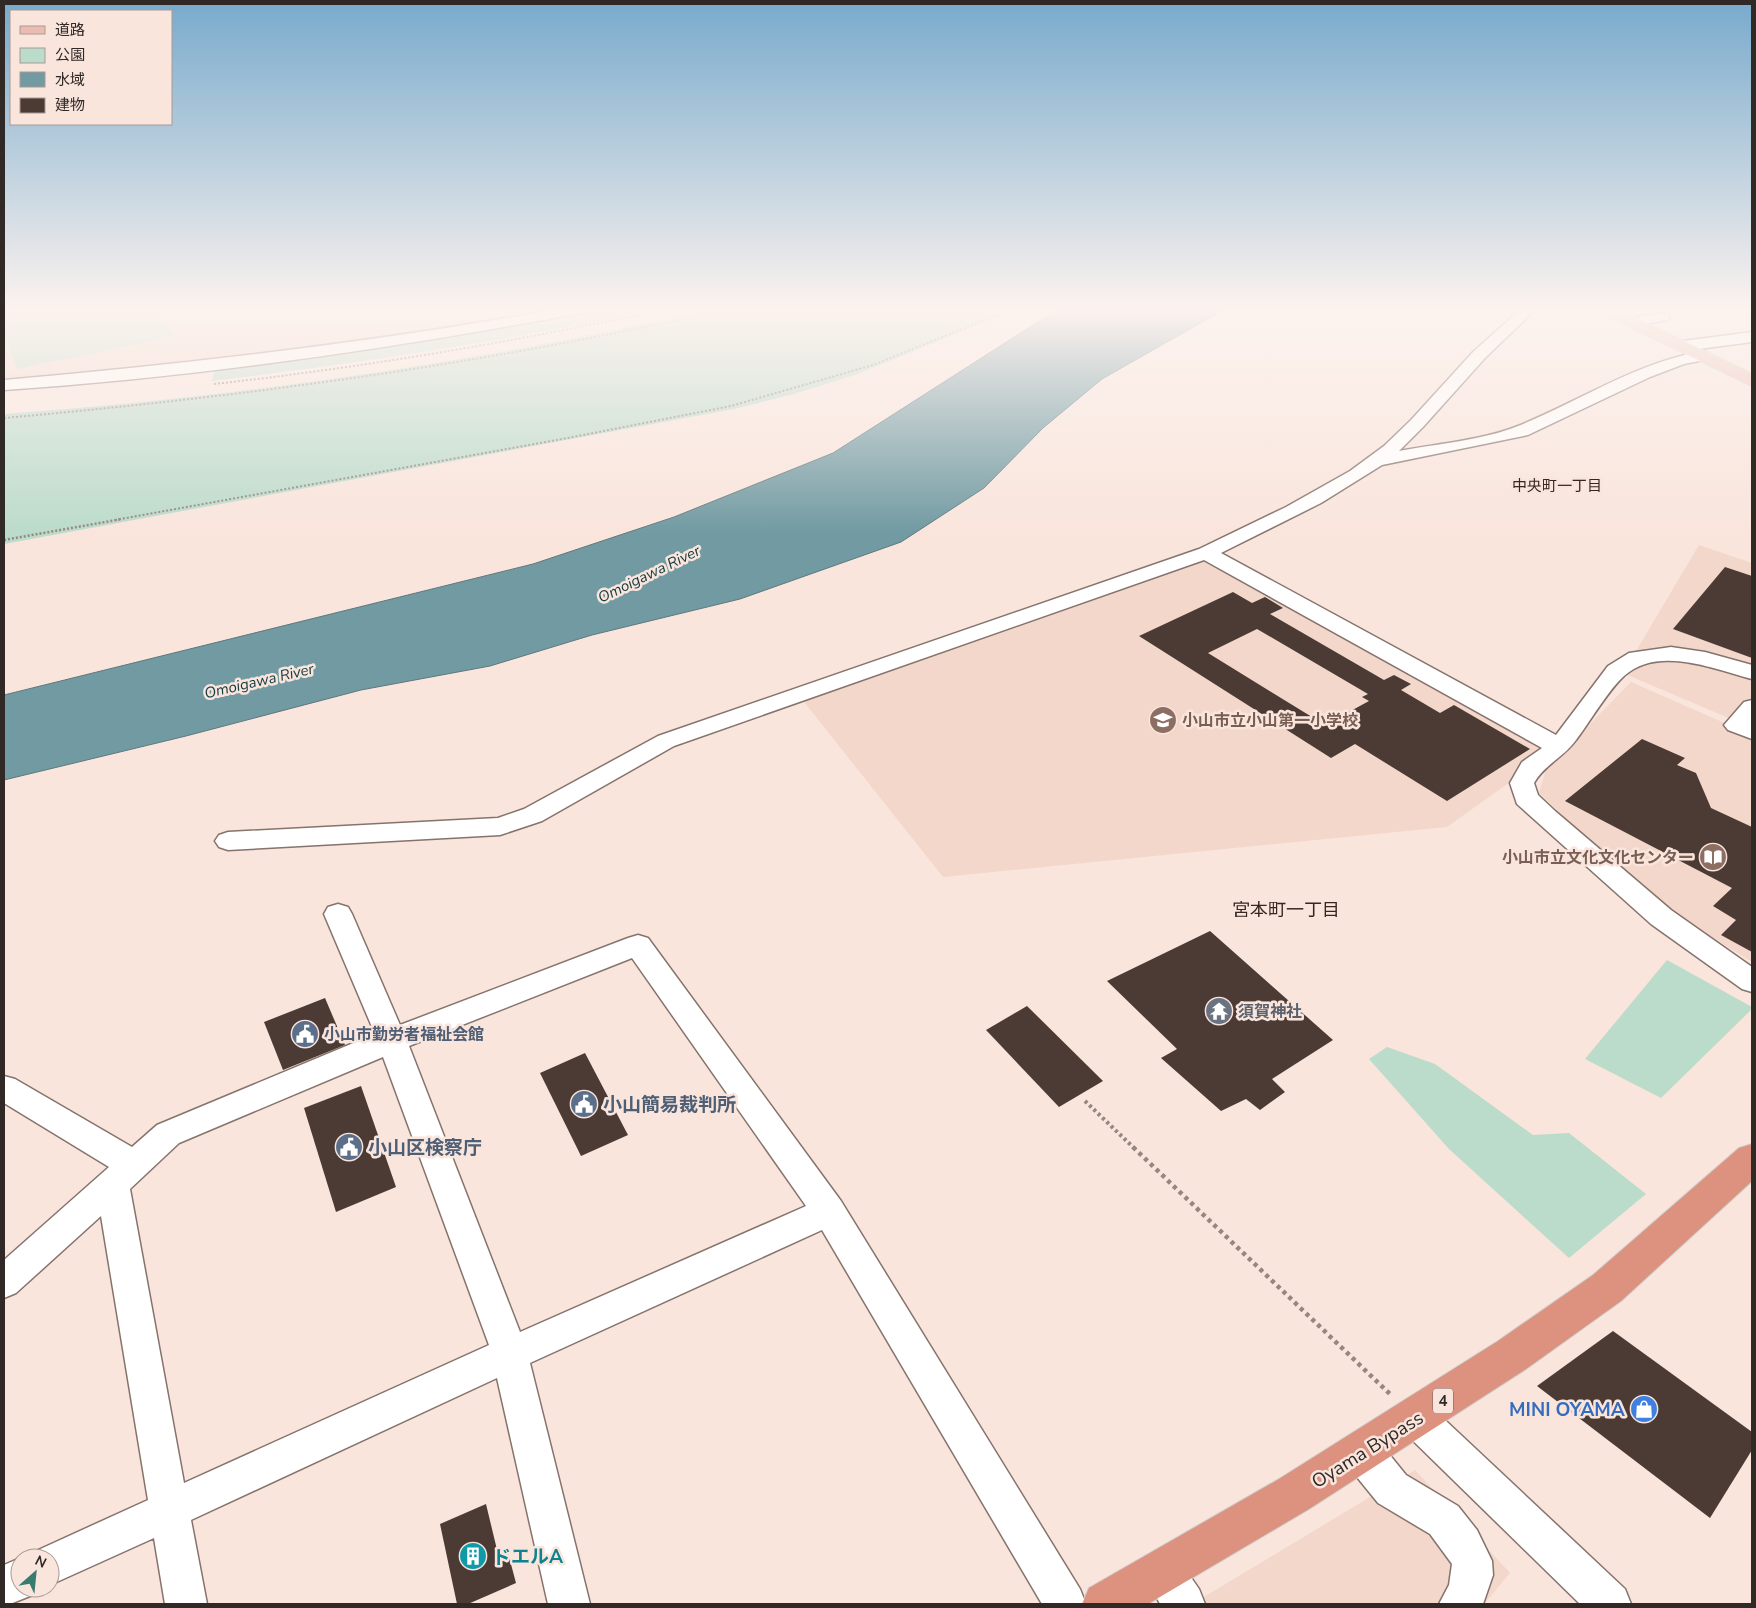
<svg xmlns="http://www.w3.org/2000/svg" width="1756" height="1608" font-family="'Nunito Sans','Noto Sans JP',sans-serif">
<rect width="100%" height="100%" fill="#f9e5dc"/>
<g fill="#f3d7cb">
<polygon points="4,309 562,309 412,334 149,371 4,382"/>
<polygon points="1699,545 1752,563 1752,728 1623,673"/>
<polygon points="1187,553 1545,739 1559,747 1447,827 943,877 797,693"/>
<polygon points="1631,682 1752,735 1752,962 1651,899 1539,793 1546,769"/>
<polygon points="1415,1470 1510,1573 1484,1604 1192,1604"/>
</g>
<g fill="#bbdbcb">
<polygon points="4,309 158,309 175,336 17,369 4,332"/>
<path d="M596 309H659C511 340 362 363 212 381L215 367 554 317Z"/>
<path d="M710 309H1018L858 374 794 394 734 409 4 544V414C241 397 478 362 710 309Z"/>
<polygon points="1639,309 1751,309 1652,315"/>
<polygon points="1667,960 1752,1007 1752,1009 1661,1098 1585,1059"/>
<polygon points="1387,1047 1435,1064 1533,1135 1569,1133 1646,1194 1569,1258 1449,1149 1369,1059"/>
</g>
<polygon fill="#719aa2" stroke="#5e787d" points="1058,309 1225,309 1102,379 1043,428 984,488 901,542 740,599 592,635 490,666 361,690 186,736 4,780 4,695 533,564 674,517 833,453"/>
<g fill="#4b3b34" fill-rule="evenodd">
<polygon points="1725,567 1752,576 1752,658 1673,629"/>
<path d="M1233 592 1252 603 1265 597 1283 608 1270 614 1384 680 1394 675 1411 684 1401 690 1440 713 1454 705 1530 749 1447 801 1355 744 1331 758 1139 636ZM1257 629 1368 694 1362 697 1369 701 1325 725 1208 653Z"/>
<polygon points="1642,739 1685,758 1677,765 1696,773 1711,808 1752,827 1752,952 1721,935 1736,920 1713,906 1732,888 1565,801"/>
<polygon points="1210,931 1333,1040 1272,1079 1285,1092 1260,1110 1246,1099 1221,1111 1161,1058 1177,1049 1107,981"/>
<polygon points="325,998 345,1045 283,1070 264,1022"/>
<polygon points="1027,1006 1103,1081 1059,1107 986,1030"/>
<polygon points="585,1053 628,1135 581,1156 540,1073"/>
<polygon points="361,1086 396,1187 336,1212 304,1108"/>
<polygon points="1613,1331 1752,1432 1752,1450 1710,1518 1537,1386"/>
<polygon points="486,1504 499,1558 508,1553 516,1583 468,1604 457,1604 440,1524"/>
</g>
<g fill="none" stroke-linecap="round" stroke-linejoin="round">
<g stroke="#85736c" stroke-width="3">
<g id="minor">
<path d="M558 309H588L581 313C390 349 197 377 4 390V380C190 364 375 342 558 309Z"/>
<path d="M1521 309H1536L1485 358 1423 427 1399 451C1435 444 1484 440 1518 426 1580 401 1637 362 1704 351L1712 356 1710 359 1684 364 1650 377 1528 435 1382 465 1321 503 1221 553 1556 735 1608 666 1629 653 1671 647 1705 652 1752 665V679C1714 669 1658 645 1624 676 1609 689 1589 723 1576 740 1564 757 1544 765 1534 783L1538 795 1555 811 1671 910 1752 967V992L1742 989 1651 924 1517 804 1510 783 1522 762 1542 748 1204 560 674 746 542 821 500 835 228 850 219 847 215 841 219 835 228 832 498 818 524 809 658 736 1199 549 1286 507 1350 471 1384 446 1411 420 1473 352Z"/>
<polygon points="1663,313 1670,317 1668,320 1633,326 1626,322 1628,319"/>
<polygon points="1752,332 1752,342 1683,351 1675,346 1683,341"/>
<polygon points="1752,700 1752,739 1728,730 1724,725 1744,702"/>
<path d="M338 904 348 907 352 914 400 1025 628 938 638 935 648 938 841 1201 1080 1589 1086 1604H1042L822 1230 530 1363 590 1604H548L497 1378 191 1520 207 1604H165L154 1538 50 1585V1558H32L36 1551 148 1500 101 1216 16 1293 4 1298V1260L109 1167 4 1103V1076L15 1079 132 1147 157 1125 375 1034 324 914 328 907ZM632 958 806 1206 520 1332 409 1046ZM383 1057 489 1345 184 1483 130 1189 179 1143Z"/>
<polygon points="1416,1399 1429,1405 1625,1589 1631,1604 1580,1604 1403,1431 1397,1418 1403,1405"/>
<polygon points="1362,1433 1376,1438 1406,1475 1458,1506 1477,1530 1492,1561 1493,1575 1483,1604 1439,1604 1449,1585 1452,1564 1430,1534 1378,1503 1348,1466 1343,1452 1348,1438"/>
<polygon points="1163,1551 1177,1557 1199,1589 1205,1604 1160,1604 1143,1571 1149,1557"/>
<polygon points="20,1558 20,1588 37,1588 35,1594 10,1604 4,1604 4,1565"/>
</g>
</g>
<g stroke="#cdcccb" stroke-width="2">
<polygon id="major" points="1597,309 1617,309 1752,374 1752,386 1599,312"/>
</g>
<g stroke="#cdcccb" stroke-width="2">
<polygon id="highway" points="1752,1144 1752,1181 1621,1301 1526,1369 1309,1509 1148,1604 1082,1604 1089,1588 1279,1479 1498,1341 1593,1275 1739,1148"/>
</g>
<g stroke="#948680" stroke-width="2" stroke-dasharray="2 2" stroke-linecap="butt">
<polyline points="751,309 770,309"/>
<path d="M214 384C367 367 517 341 667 309"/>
<path d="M4 418C249 396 487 364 727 309"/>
<polyline points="115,520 573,437 731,406 873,365 1012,309"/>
</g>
<polyline stroke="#948680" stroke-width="2.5" stroke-dasharray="2 2" stroke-linecap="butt" points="4,540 122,519"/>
<polyline stroke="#948680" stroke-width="4" stroke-dasharray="3 3" stroke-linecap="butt" points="1085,1101 1134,1148"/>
<polyline stroke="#948680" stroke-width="4.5" stroke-dasharray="4 4" stroke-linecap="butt" points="1133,1147 1392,1396"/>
<use href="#minor" fill="#fff" fill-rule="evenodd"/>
<use href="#major" fill="#ebbdb2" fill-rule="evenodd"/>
<use href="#highway" fill="#dd917f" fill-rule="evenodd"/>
</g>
<linearGradient id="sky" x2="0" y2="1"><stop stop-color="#78aacc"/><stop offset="0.58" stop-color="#fcf3ef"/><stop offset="1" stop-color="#fcf3ef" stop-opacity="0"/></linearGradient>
<rect width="1756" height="534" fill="url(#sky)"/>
<defs>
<g id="school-disc" transform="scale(1.4375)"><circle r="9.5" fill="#8d6e63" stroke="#f9e5dc"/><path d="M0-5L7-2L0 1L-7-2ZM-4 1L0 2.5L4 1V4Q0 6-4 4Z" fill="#fff"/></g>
<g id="library-disc" transform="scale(1.4375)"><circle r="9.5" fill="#8d6e63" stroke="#f9e5dc"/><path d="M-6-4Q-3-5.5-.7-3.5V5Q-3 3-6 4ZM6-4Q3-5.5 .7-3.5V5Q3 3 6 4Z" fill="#fff"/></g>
<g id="temple-disc" transform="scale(1.4375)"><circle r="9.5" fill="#6b7280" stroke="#f9e5dc"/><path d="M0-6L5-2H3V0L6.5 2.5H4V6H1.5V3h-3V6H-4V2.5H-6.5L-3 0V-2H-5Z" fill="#fff"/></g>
<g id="civic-disc" transform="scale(1.4375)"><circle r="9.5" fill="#5c6f8a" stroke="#f9e5dc"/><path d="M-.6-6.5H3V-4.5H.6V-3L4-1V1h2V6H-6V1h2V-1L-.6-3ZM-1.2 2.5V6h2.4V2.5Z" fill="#fff"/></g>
<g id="shop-disc" transform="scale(1.4375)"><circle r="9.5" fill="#3f7fe0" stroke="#f9e5dc"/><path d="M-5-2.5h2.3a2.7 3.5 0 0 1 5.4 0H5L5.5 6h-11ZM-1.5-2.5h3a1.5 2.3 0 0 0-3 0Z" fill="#fff"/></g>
<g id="building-disc" transform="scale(1.4375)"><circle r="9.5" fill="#0f9aa8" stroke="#f9e5dc"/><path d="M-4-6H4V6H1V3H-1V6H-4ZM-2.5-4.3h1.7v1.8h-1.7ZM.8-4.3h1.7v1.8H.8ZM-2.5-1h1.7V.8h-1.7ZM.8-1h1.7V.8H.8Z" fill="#fff"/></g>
</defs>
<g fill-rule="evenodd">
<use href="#school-disc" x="1163" y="720"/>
<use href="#library-disc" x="1713" y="857"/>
<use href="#temple-disc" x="1219" y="1011"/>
<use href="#civic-disc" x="305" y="1034"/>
<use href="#civic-disc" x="584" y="1104"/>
<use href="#civic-disc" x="349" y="1147"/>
<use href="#shop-disc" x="1644" y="1409"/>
<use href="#building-disc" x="473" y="1556"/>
</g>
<g text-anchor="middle" stroke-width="5" stroke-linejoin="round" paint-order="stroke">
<g font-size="15" fill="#352620" stroke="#f9e5dc">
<text x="1557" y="491">中央町一丁目</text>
</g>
<g font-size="15" font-style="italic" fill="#123b41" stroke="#f9e5dc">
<text transform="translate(649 574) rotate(-26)" y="5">Omoigawa River</text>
<text transform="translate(259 681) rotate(-13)" y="5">Omoigawa River</text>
</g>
<rect fill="#f9e5dc" stroke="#6c615d" stroke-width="1" x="1433" y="1388.5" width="20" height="25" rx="4"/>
<g font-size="15" font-weight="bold" fill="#302926">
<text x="1443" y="1406">4</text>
</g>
<g font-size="16" font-weight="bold" fill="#785e54" stroke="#f9e5dc" text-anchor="start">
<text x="1182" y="726">小山市立小山第一小学校</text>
<text x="1694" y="863" text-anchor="end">小山市立文化文化センター</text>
</g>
<g font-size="16" font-weight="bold" fill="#5b616d" stroke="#f9e5dc" text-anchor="start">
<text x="1238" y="1017">須賀神社</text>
</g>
<g font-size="16" font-weight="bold" fill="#4e5e75" stroke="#f9e5dc" text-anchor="start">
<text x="324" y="1040">小山市勤労者福祉会館</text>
</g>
<g font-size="18" fill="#352620" stroke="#f9e5dc">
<text x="1286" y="916">宮本町一丁目</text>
</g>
<g font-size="19" font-weight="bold" fill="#4e5e75" stroke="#f9e5dc" text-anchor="start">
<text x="603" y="1111">小山簡易裁判所</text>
<text x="368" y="1154">小山区検察庁</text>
</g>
<g font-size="19" font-weight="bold" fill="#366cbe" stroke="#f9e5dc" text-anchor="end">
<text x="1625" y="1416">MINI OYAMA</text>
</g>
<g font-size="19" fill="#302926" stroke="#f9e5dc">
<text transform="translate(1367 1449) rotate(-32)" y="7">Oyama Bypass</text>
</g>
<g font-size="19" font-weight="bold" fill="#0d838f" stroke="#f9e5dc" text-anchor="start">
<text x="492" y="1563">ドエルA</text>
</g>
</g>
<rect width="1756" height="1608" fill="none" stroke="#302926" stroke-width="10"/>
<rect x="10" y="10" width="162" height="115" fill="#f9e5dc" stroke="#a99a93"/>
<rect x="20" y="26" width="25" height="8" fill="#ebbdb2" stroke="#a99a93"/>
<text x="55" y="35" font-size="15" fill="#302926">道路</text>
<rect x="20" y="48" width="25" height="15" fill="#bbdbcb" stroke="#a99a93"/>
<text x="55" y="60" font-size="15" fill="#302926">公園</text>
<rect x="20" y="72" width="25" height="15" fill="#719aa2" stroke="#a99a93"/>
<text x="55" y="85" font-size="15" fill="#302926">水域</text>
<rect x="20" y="98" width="25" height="15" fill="#4b3b34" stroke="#a99a93"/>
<text x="55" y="110" font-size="15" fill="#302926">建物</text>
<g transform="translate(35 1573) rotate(27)"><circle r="24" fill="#f9e5dc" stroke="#a99a93"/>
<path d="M0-4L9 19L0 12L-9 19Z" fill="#387c6f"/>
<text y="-8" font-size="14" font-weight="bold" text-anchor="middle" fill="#302926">N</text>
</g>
</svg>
